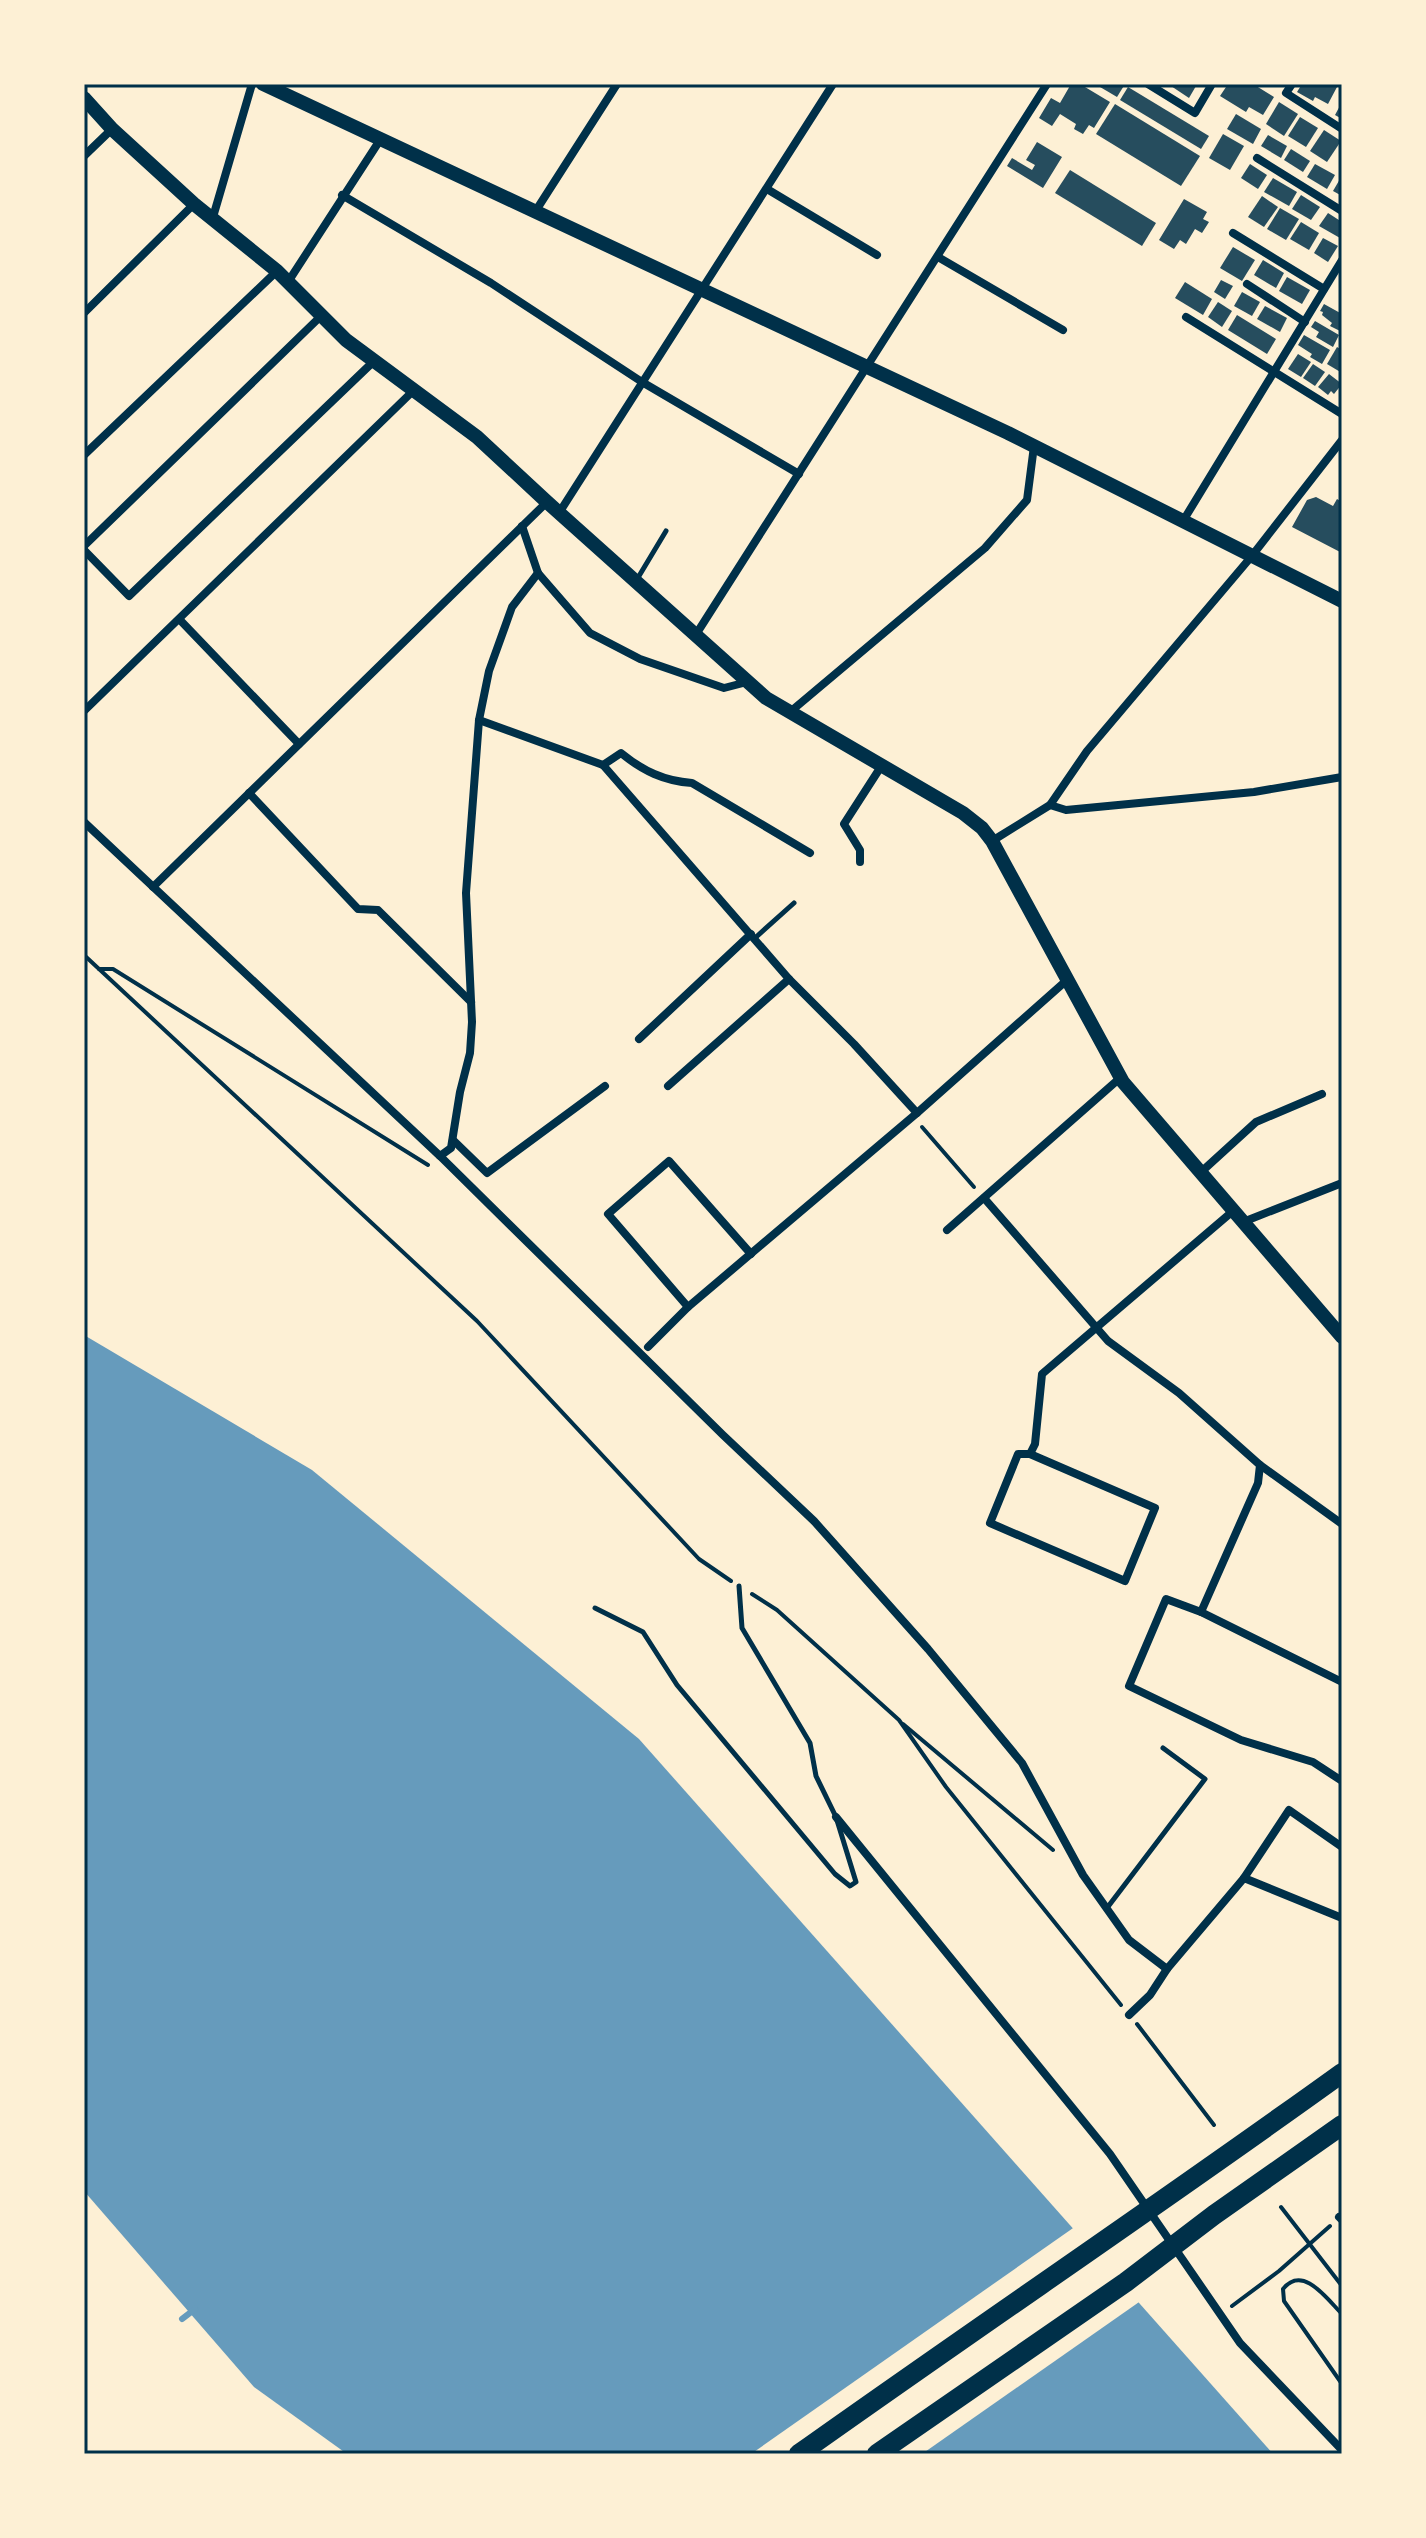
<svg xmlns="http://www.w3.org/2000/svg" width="1426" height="2538" font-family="Barlow,sans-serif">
<rect width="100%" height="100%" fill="#fdf0d5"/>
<polygon fill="#669bbc" points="84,1335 312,1470 639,1739 1273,2454 347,2454 254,2387 84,2191"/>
<polygon fill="#fdf0d5" points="1076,2226 1142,2300 922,2454 751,2454"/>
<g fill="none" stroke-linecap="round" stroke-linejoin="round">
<polyline stroke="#669bbc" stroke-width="6" points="182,2319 195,2309"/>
</g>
<g fill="#264d5e">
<polygon points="1071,84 1080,84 1110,102 1094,128 1089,125 1083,134 1074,129 1076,124 1060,114 1052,126 1039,118 1051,98 1060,103"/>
<polygon points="1095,84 1125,84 1117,97"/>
<polygon points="1173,84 1193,84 1196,86 1189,98 1171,86"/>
<polygon points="1228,84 1253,84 1274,97 1263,115 1249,107 1246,112 1220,96"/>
<polygon points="1302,84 1331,84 1337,87 1328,104 1315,97 1313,101 1297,92"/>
<polygon points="1128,87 1209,136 1201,149 1120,100"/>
<polygon points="1279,102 1298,114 1284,136 1266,124"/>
<polygon points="1342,102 1342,119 1335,115"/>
<polygon points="1115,104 1200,156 1181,186 1096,134"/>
<polygon points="1236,114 1261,129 1253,144 1227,129"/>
<polygon points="1300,117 1318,128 1306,147 1288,136"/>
<polygon points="1324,130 1341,141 1327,162 1310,151"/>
<polygon points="1223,134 1244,146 1230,170 1209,158"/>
<polygon points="1268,135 1287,146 1281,158 1261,146"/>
<polygon points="1037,142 1062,157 1043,188 1007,166 1012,158 1032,170 1035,165 1026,160"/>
<polygon points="1291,149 1310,161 1303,172 1284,160"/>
<polygon points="1250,164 1267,175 1258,189 1241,178"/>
<polygon points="1315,164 1335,175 1327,189 1307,177"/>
<polygon points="1070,170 1156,223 1142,246 1055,193"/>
<polygon points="1273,178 1297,192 1289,206 1264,192"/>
<polygon points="1340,179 1342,180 1342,196 1333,191"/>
<polygon points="1301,195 1320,207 1311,220 1292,209"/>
<polygon points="1262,196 1278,207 1264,227 1248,217"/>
<polygon points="1184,199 1207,212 1203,219 1209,222 1202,233 1195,229 1186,244 1180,240 1174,249 1159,240"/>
<polygon points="1280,208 1299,219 1286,240 1267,229"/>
<polygon points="1328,213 1342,222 1340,238 1319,226"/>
<polygon points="1301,222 1319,233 1309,250 1290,239"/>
<polygon points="1323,238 1338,246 1328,262 1314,253"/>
<polygon points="1233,247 1255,260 1242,281 1220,268"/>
<polygon points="1263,260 1284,273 1276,288 1254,275"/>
<polygon points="1287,277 1310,290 1302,304 1279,291"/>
<polygon points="1221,280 1233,286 1225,299 1214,292"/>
<polygon points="1185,282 1212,299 1203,315 1175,298"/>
<polygon points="1242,292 1260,302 1252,316 1234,306"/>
<polygon points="1218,302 1232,311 1222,327 1208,317"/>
<polygon points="1324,304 1342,314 1340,331 1330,326 1332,323 1322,315 1323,312 1320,311"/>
<polygon points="1265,306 1287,318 1280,332 1257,319"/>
<polygon points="1237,315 1276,339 1267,354 1228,330"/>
<polygon points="1315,321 1339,335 1333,347 1316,337 1319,332 1311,327"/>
<polygon points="1304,335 1330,350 1322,364 1310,357 1312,354 1298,345"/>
<polygon points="1337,347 1342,350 1342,373 1327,364"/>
<polygon points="1298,354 1311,362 1301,377 1288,369"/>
<polygon points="1313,364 1325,372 1315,386 1303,378"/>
<polygon points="1329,374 1342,384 1334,394 1331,391 1328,395 1318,387"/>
<polygon points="1316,497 1333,506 1337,499 1342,502 1342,553 1292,527 1307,500"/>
</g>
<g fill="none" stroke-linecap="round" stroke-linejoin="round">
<g stroke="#003049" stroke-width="4">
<polyline points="84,955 477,1321 699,1559 731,1581"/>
<polyline points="99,969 113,969 428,1165"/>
<polyline points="922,1127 974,1187"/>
<polyline points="752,1594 777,1610 899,1720 946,1787 1121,2005"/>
<polyline points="903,1724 1053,1850"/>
<polyline points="1137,2024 1214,2125"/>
<polyline points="1281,2207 1342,2286"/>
<polyline points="1232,2306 1279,2271 1330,2226"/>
<path d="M1342 2314C1327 2299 1303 2264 1283 2289L1284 2301 1342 2384"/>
</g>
<g stroke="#003049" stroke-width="5">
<polyline points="636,581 666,531"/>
<polyline points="755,938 794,903"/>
<polyline points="595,1608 643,1632 677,1685 835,1874 850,1886 856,1882 836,1817 816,1776 810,1743 742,1628 739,1586"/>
<polyline points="1107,1908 1205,1779 1163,1748"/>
</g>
<g stroke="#003049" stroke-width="8">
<polyline points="1148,84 1195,113 1212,84"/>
<polyline points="1292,84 1286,93 1342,129"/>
<polyline points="84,156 112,129"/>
<polyline points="1257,158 1342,211"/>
<polyline points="767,189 877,255"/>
<polyline points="342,195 491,283 642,382 799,474"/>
<polyline points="535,212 617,84"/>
<polyline points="213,217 252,84"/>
<polyline points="1233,233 1324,289"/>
<polyline points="938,257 1063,330"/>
<polyline points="288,282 380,140"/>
<polyline points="1247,284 1305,322"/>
<polyline points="84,313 194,204"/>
<polyline points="1186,317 1342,414"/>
<polyline points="84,455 277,271"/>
<polyline points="559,513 833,84"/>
<polyline points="1183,521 1342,260"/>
<polyline points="522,526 538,573 590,633 640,659 724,688 747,682"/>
<polyline points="84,546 321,316"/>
<polyline points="84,550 129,596 373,362"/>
<polyline points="180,620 299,744"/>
<polyline points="695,636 1047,84"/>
<polyline points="84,711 413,391"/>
<polyline points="790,712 985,548 1027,500 1034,446"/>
<polyline points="479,720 603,765 789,979 854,1044 917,1113"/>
<path d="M603 765 621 753C643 771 664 781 692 783L810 853"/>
<polyline points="249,793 358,909 378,910 471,1002"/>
<polyline points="1050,805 1066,810 1254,792 1342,777"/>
<polyline points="84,822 440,1156 723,1435 814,1521 928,1649 1022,1763 1083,1875 1129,1940 1167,1969 1244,1878 1342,1918"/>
<polyline points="992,841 1050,805 1087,751 1251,557 1342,440"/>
<polyline points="860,862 860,850 844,824 882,765"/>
<polyline points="153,887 547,502"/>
<polyline points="639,1039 751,934"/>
<polyline points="668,1086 789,979"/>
<polyline points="453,1140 487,1173 605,1086"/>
<polyline points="440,1156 451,1148 460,1092 470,1053 472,1022 466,893 479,720 489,671 512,607 538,573"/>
<polyline points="1200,1173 1256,1122 1322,1094"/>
<polyline points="984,1198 1108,1341 1179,1393 1260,1465 1258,1483 1201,1612 1342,1682"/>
<polyline points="1243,1222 1342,1183"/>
<polyline points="947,1230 1120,1078"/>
<polyline points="688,1307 608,1214 669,1161 751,1254"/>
<polyline points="648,1347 688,1307 917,1113 1067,980"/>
<polyline points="1030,1454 1155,1508 1125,1581 990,1523 1018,1454 1030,1454 1035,1444 1042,1374 1233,1211"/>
<polyline points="1260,1465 1342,1524"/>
<polyline points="1201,1612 1166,1599 1129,1686 1241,1740 1313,1762 1342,1781"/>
<polyline points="836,1817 1110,2154 1240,2343 1342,2450"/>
<polyline points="1244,1878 1289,1810 1342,1847"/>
<polyline points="1129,2015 1150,1995 1167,1969"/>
<polyline points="1339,2217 1342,2220"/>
</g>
<polyline stroke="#003049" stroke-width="14" points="84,98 112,129 194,204 277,271 346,340 477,437 547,502 766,698 963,813 982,828 992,841 1123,1082 1342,1337"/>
<polyline stroke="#003049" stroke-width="14" points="263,84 1008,433 1342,601"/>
<g stroke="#003049" stroke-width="20">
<path d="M799 2454C979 2326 1163 2202 1342 2073"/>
<polyline points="877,2454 1126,2282 1214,2215 1342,2125"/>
</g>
</g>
<rect width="1426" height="2538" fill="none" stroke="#fdf0d5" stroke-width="172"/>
<rect x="86" y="86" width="1254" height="2366" fill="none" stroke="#003049" stroke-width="3"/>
</svg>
